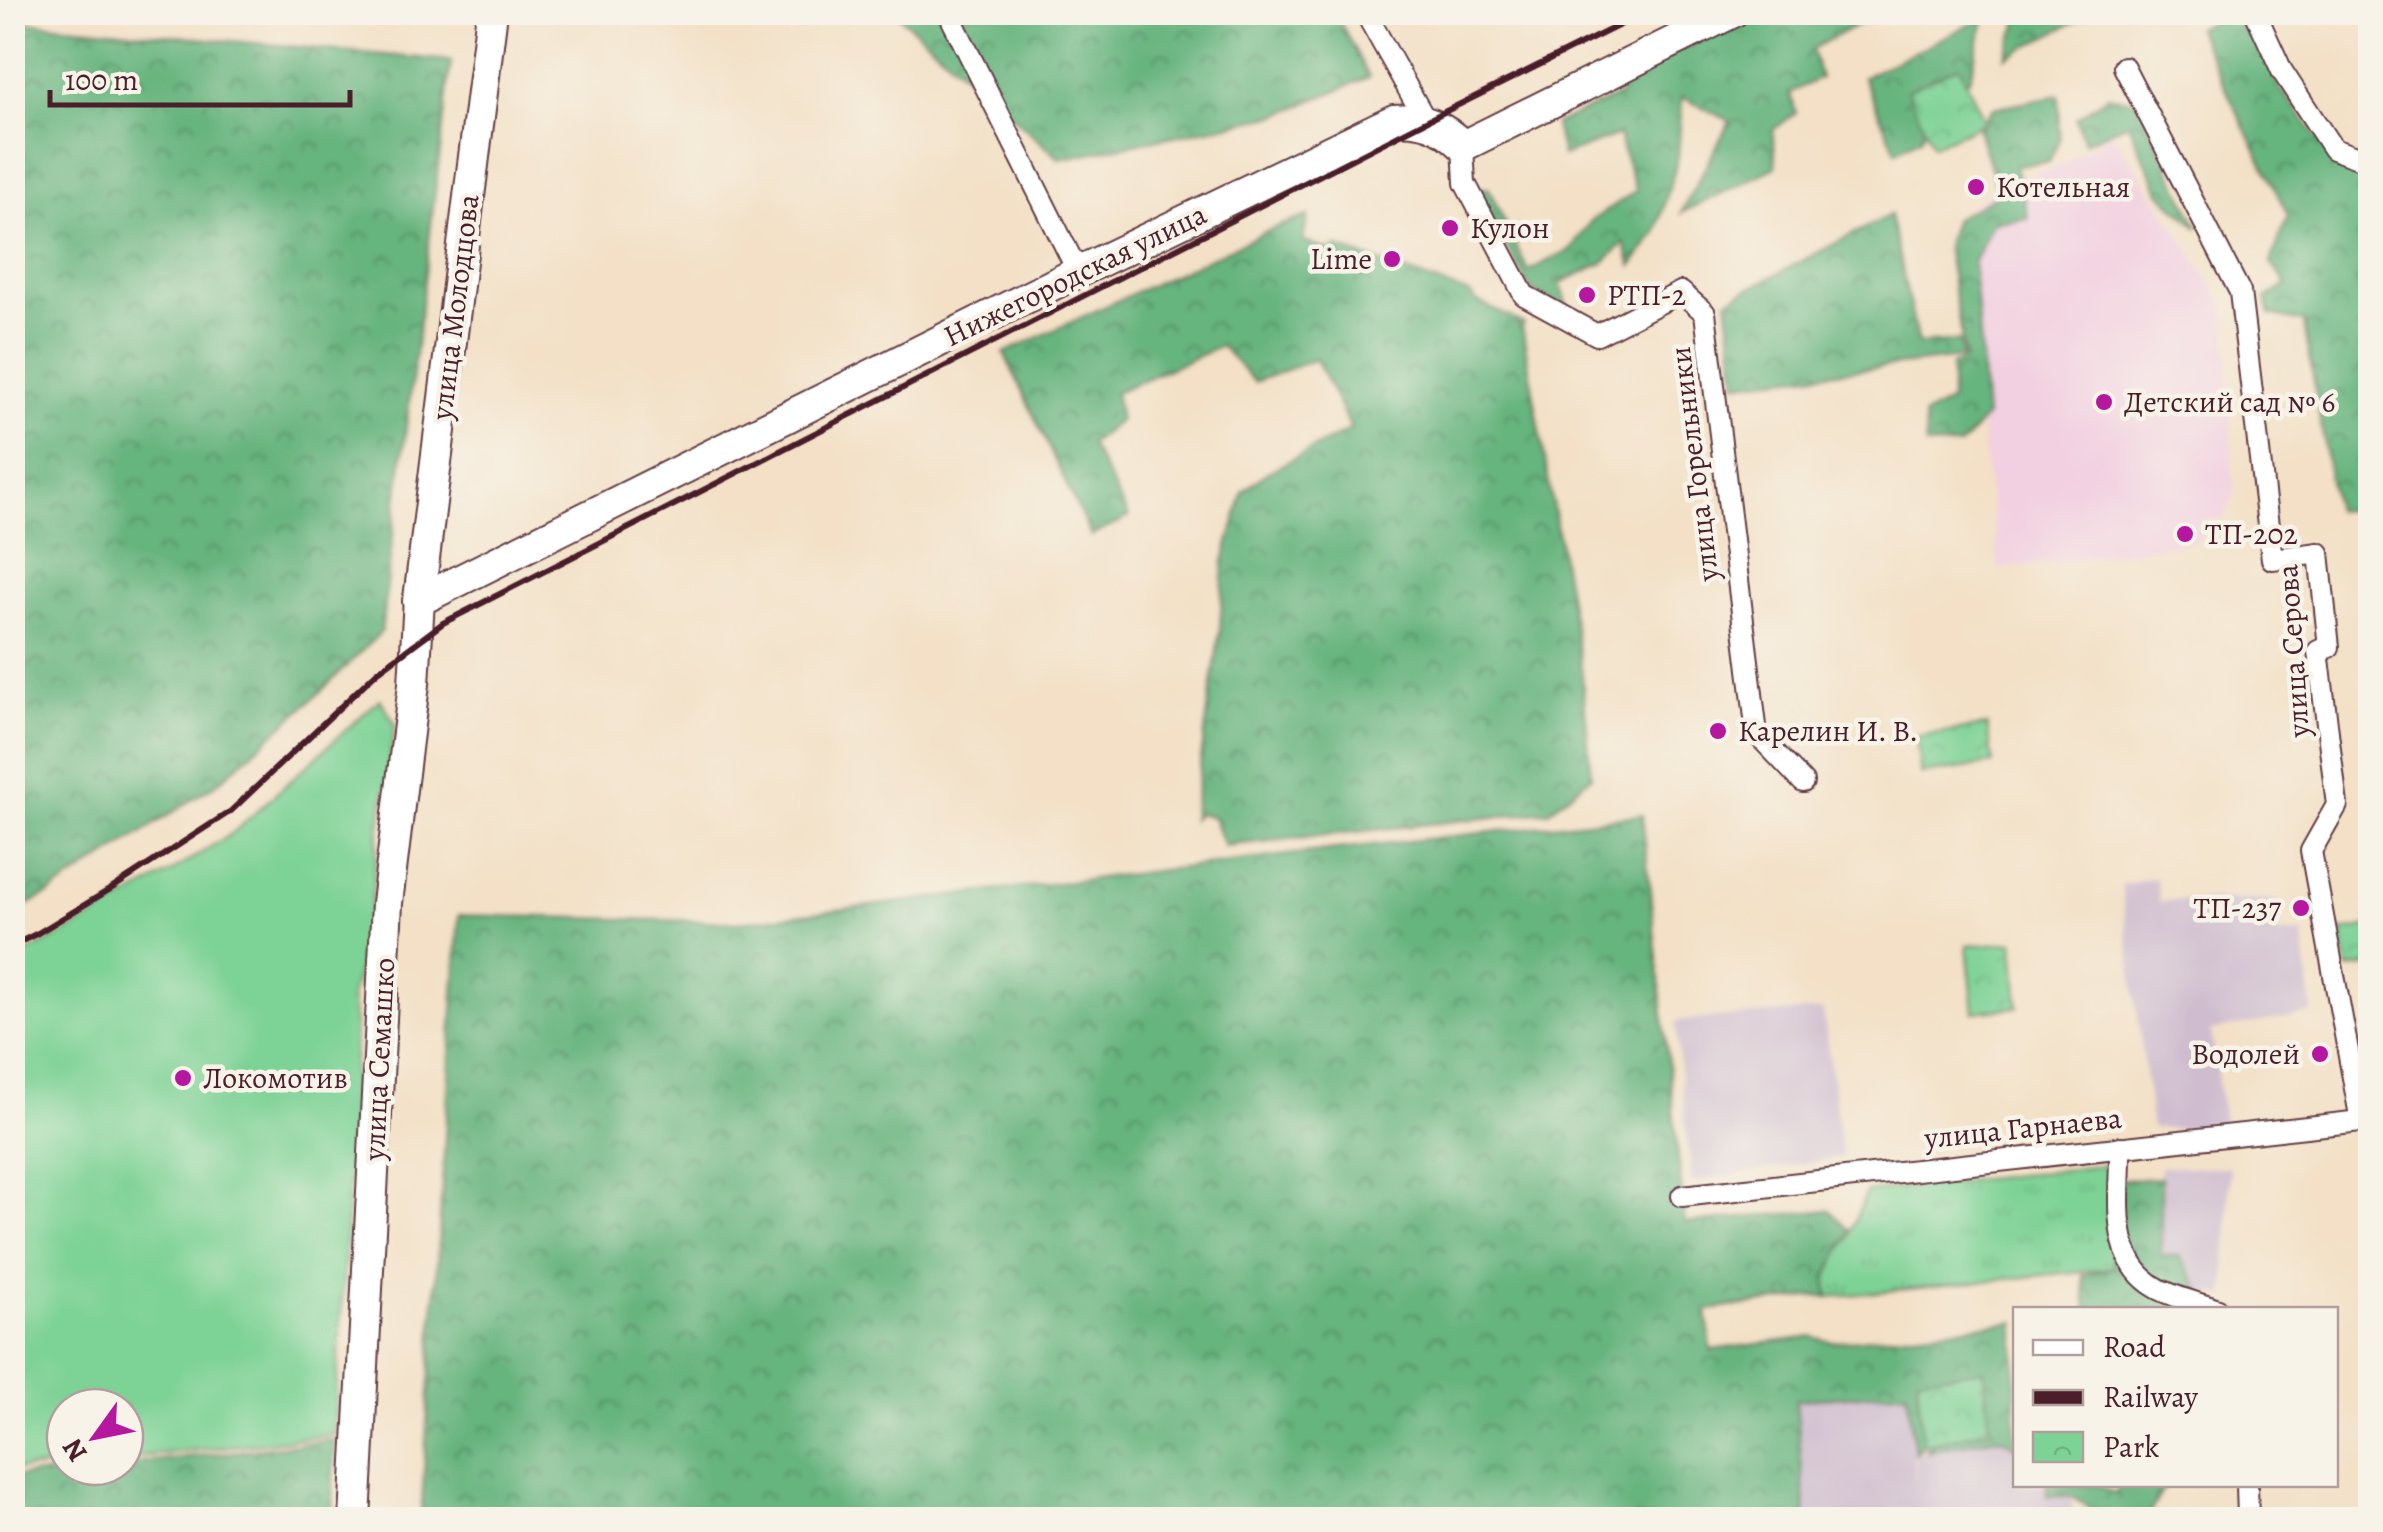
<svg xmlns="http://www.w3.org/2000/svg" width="2383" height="1532" font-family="Alegreya,serif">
<defs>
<pattern id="grass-tufts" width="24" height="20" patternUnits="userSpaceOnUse" patternTransform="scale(2.5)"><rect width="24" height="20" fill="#7dd295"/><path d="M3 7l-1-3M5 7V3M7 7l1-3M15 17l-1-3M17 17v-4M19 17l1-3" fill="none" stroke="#6eb481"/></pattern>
<pattern id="forest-crowns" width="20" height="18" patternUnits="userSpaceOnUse" patternTransform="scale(2.5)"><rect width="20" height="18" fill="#66b47e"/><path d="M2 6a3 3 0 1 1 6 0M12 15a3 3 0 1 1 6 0" fill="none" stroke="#569267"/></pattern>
<pattern id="park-crowns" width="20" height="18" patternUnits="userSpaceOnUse" patternTransform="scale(2.5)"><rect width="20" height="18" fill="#7dd295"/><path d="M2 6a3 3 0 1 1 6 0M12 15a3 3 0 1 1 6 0" fill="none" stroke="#6eb481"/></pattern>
</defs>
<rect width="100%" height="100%" fill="#f7f3e8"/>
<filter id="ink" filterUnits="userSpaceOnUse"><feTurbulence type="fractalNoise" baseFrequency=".01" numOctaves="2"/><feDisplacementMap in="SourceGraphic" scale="20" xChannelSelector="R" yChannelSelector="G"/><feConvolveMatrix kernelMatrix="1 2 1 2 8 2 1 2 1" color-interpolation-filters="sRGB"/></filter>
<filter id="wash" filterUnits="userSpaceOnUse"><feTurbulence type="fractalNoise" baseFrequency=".0048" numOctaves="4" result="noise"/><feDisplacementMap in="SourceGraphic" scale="40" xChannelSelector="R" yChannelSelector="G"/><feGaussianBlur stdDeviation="2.25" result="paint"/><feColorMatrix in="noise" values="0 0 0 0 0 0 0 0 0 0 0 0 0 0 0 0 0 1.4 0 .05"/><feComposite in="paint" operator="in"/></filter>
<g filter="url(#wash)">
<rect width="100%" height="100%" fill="#f3e0c6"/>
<polygon fill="#f2cfe1" points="2113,134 2190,250 2226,310 2234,495 2224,518 2198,521 2201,541 1999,569 1956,230 1972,205 1993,192 2001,183 2055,168"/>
<g fill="#cfbdcf">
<polygon points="2156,878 2160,903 2173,900 2274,900 2276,934 2303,933 2312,1013 2211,1031 2225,1129 2152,1128 2121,885"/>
<polygon points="1823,1010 1842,1157 1692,1182 1675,1021"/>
<polygon points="2160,1167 2230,1167 2225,1295 2199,1294 2160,1259"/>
<polygon points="1907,1390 1917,1495 1915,1454 1996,1437 2006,1440 2015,1447 2016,1484 2047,1485 2047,1496 2072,1496 2072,1519 1806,1519 1796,1400"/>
</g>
<polygon fill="url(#grass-tufts)" stroke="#647860" stroke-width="2.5" points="2109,1165 2114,1268 1829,1297 1826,1278 1850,1232 1867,1192"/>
<g fill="url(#forest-crowns)" stroke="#586a54" stroke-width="2.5">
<polygon points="896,13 1335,13 1369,77 1278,115 1060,159"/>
<polygon points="1757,13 1879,13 1812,49 1820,78 1790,93 1796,113 1773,130 1776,167 1681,213 1730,121 1682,97 1678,157 1656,233 1632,266 1624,243 1603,263 1560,283 1568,310 1530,289 1474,187 1489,189 1528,271 1571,249 1591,221 1636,191 1618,135 1562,156 1555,124 1620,95 1626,76"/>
<polygon points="2021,13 2021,12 2093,13 2006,57"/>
<polygon points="2234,13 2248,13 2280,88 2322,143 2370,168 2370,511 2335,510 2304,322 2270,315 2266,299 2287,285 2271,263 2288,215 2196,28"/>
<polygon points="1985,17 1970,78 1931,96 1921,138 1896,151 1863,77"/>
<polygon points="13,21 451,61 381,632 316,696 220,781 49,894 13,912"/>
<polygon points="2059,95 2060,140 2048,162 2015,165 2028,218 1993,222 1973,263 1986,416 1960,446 1926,446 1924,416 1951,401 1951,366 1965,359 1946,245 1955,218 1999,194 1978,130 1993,108"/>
<polygon points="2108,95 2137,102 2199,228 2161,194 2128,123 2084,142 2076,119"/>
<polygon points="1890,215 1918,344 1959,341 1962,358 1737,383 1727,300"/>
<polygon points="1308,216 1303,241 1333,252 1336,247 1470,294 1476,301 1524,324 1522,327 1582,675 1591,776 1549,811 1224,846 1213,817 1198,813 1192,820 1220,630 1224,561 1243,492 1266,473 1351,429 1316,359 1254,382 1221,346 1115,392 1120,420 1090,444 1129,517 1091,536 1004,353 1277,227"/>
<polygon points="1642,815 1685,1223 1830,1210 1850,1232 1826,1278 1829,1297 1819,1296 1707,1310 1711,1350 1813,1337 1833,1342 2015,1322 2015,1447 2006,1440 1996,1437 1927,1451 1930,1444 1990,1429 1984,1371 1918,1379 1923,1445 1915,1454 1907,1391 1796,1400 1806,1519 421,1520 459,915 739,922 1328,850"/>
<polygon points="2161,1178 2161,1256 2180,1256 2201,1291 2197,1309 2087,1309 2083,1275 2113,1268 2110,1181"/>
<polygon points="335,1440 332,1519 13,1519 13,1477 98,1467 125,1467 125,1464"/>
<polygon points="2047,1485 2099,1485 2115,1494 2121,1485 2157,1485 2164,1488 2146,1519 2107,1519 2072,1496 2047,1496"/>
</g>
<g fill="url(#park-crowns)" stroke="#647860" stroke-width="2.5">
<polygon points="1959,66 1985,122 1933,146 1907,90"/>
<polygon points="1987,726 1993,764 1921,774 1916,736"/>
<polygon points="2370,926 2370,965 2348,969 2341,931"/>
<polygon points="2013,942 2018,1007 1974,1012 1967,946"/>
<polygon points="1984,1370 1990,1429 1923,1445 1917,1378"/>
</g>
<polygon fill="#7dd295" stroke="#647860" stroke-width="2.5" points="380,699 395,724 379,833 367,938 351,997 355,1023 352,1133 334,1435 125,1458 125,1407 65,1407 65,1465 13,1470 13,960 85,922 168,874 234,832"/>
</g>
<g filter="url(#ink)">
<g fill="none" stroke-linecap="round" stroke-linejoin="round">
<g stroke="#633c42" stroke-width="24">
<g id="street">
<polyline points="948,12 1078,272"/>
<polyline points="1365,12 1426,121"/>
<polyline points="2255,12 2282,71 2333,149 2358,158 2370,160"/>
<polyline points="2124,67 2240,292 2272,559 2319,553 2329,647 2318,651 2337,805 2311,851 2361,1121"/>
<polyline points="1463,146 1465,183 1524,295 1597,335 1681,292 1705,313 1757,734 1803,782"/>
<path d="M2120 1147C2121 1196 2107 1262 2159 1289 2177 1298 2199 1303 2218 1310"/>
<polyline points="1682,1196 2370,1120"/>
<polyline points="2247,1484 2248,1520"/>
</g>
</g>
<g stroke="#633c42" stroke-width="34">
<g id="secondary">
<path d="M418 601 1078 272 1394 120C1423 117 1443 126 1463 146L1733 12"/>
<polyline points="355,1520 387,903 414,684 419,599 492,12"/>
</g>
</g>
<use href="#street" stroke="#fff" stroke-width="20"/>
<use href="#secondary" stroke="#fff" stroke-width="30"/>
<polyline stroke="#4a1f2b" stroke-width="6" points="12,946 38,933 114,887 231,811 377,672 443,623 1426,121 1646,12"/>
</g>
</g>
<g fill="#b5179e" stroke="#f7f3e8" stroke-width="4">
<circle cx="1976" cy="187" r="10"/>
<circle cx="1450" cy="228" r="10"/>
<circle cx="1392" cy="259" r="10"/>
<circle cx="1587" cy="295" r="10"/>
<circle cx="2104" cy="402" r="10"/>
<circle cx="2185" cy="534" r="10"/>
<circle cx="1718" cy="731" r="10"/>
<circle cx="2301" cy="908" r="10"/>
<circle cx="2320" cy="1054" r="10"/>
<circle cx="183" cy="1078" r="10"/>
</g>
<g text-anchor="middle" stroke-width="9" stroke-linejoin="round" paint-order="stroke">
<g font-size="30" fill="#4a1f2b" stroke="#f7f3e8" text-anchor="start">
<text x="1996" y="197">Котельная</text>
<text x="1470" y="238">Кулон</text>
<text x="1372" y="269" text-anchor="end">Lime</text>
<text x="1607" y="305">РТП-2</text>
<text x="2124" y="412">Детский сад № 6</text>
<text x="2205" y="544">ТП-202</text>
<text x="1738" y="741">Карелин И. В.</text>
<text x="2281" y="918" text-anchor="end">ТП-237</text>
<text x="2300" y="1064" text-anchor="end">Водолей</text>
<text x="203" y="1088">Локомотив</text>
</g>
<g font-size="30" fill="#4a1f2b" stroke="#f7f3e8">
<text transform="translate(1075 275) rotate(-26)" y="10">Нижегородская улица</text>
<text transform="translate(455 307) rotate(-83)" y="10">улица Молодцова</text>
<text transform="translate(1694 464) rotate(-97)" y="10">улица Горельники</text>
<text transform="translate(2293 651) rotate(-94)" y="10">улица Серова</text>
<text transform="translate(379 1059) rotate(-87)" y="10">улица Семашко</text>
<text transform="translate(2023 1128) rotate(-6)" y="10">улица Гарнаева</text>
</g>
</g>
<rect width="2383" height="1532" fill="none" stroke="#f7f3e8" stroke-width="50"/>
<rect x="2013" y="1307" width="325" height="180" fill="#f7f3e8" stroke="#b29e9c" stroke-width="2.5"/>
<rect x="2033" y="1340" width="50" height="15" fill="#ffffff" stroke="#b29e9c" stroke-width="2.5"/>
<text x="2103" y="1357" font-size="30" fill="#4a1f2b">Road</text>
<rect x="2033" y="1390" width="50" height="15" fill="#4a1f2b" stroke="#b29e9c" stroke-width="2.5"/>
<text x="2103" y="1407" font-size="30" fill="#4a1f2b">Railway</text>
<rect x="2033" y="1432" width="50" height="30" fill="url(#park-crowns)" stroke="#b29e9c" stroke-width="2.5"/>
<text x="2103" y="1457" font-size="30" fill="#4a1f2b">Park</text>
<g transform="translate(95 1437) rotate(237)"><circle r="48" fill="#f7f3e8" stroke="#b29e9c" stroke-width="2.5"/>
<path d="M0-8L18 38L0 25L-18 38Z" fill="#b5179e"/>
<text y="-15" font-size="28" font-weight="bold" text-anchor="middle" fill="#4a1f2b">N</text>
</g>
<path d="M50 90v15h300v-15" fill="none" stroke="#4a1f2b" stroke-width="5"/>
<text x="65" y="90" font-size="30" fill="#4a1f2b" stroke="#f7f3e8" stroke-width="8" paint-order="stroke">100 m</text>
</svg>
